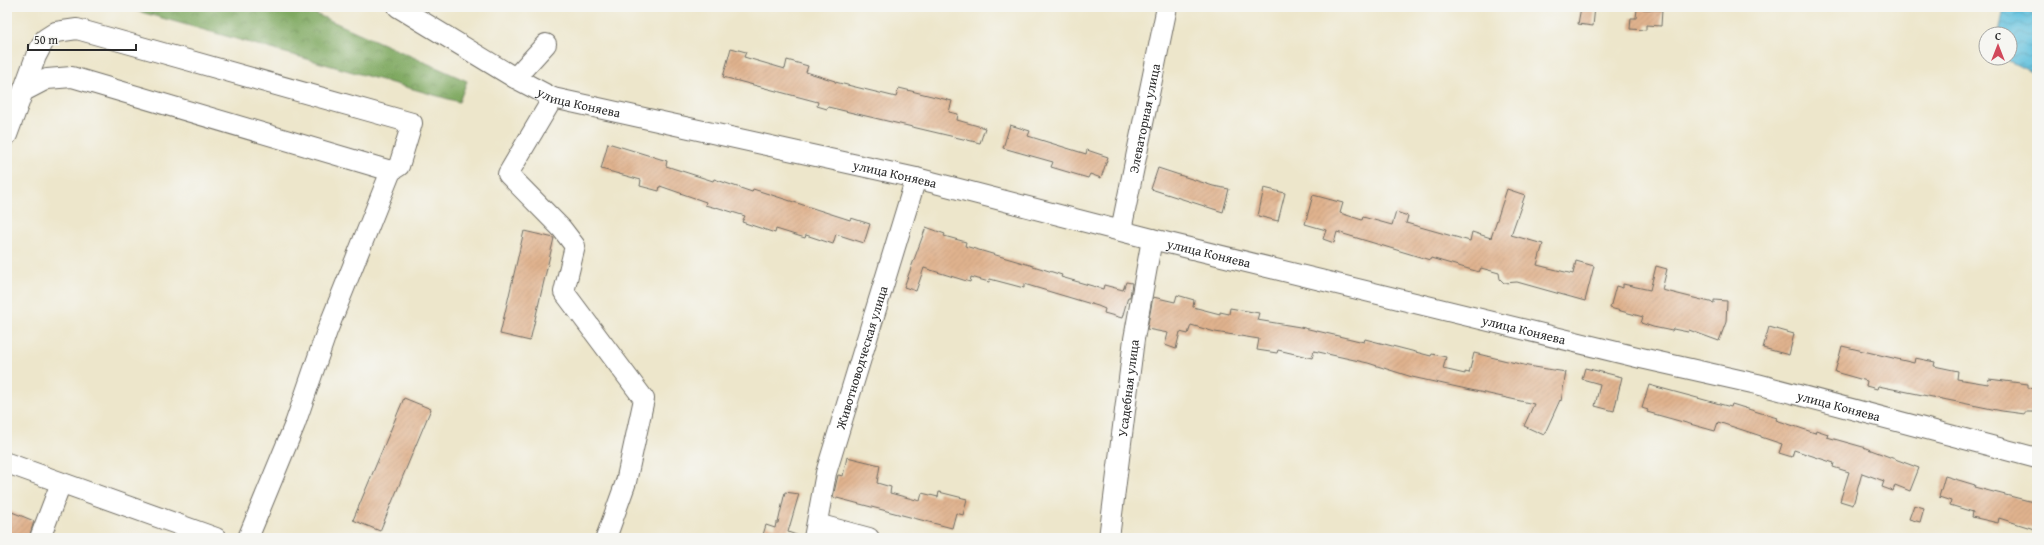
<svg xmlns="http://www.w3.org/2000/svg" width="2044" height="545" font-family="'Gentium Book Plus',serif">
<defs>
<pattern id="forest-crowns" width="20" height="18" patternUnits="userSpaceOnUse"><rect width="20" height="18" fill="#7fa960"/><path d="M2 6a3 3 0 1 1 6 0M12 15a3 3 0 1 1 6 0" fill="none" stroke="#688a4f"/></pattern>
<pattern id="water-waves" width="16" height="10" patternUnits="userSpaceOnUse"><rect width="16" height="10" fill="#5fc0dd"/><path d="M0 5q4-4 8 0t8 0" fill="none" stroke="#4f9cb3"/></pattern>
<pattern id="building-hatch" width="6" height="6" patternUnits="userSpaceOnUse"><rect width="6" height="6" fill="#e0b28e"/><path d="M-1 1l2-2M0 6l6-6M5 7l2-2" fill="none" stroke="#c0997b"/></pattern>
</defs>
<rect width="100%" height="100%" fill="#f6f6f2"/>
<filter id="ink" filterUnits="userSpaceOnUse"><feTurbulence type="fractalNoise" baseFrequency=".025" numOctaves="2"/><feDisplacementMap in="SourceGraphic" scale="8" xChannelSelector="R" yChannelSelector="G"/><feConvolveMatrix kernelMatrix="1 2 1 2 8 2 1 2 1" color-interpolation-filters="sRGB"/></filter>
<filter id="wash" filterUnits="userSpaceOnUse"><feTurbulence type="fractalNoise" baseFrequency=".012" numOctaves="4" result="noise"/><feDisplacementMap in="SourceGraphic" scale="16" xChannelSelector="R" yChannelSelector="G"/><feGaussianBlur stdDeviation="0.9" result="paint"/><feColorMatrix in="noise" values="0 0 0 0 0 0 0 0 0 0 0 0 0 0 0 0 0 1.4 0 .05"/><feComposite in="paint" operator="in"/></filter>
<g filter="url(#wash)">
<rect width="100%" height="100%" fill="#ede6cb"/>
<polygon fill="url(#forest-crowns)" stroke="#556a46" points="123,7 300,7 467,81 459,102"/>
<polygon fill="url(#water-waves)" stroke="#457684" points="2008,7 2020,7 2037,15 2037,75 2003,58 2010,58 2010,34 1999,34 2003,12"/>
<g id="blocks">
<g fill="url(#building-hatch)">
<polygon points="1581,7 1595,7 1593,26 1578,24"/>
<polygon points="1637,9 1662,10 1661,26 1646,25 1646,30 1630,29 1631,18 1636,18"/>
<polygon points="731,48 746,52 744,57 785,69 787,60 808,66 806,72 835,81 835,82 896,97 899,88 952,101 949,112 958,114 957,120 985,128 980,143 828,107 827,109 817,106 818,102 723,77"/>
<polygon points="1010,125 1030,131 1028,136 1086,154 1087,150 1108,157 1101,178 1090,174 1088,178 1051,167 1053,162 1003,148"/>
<polygon points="608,143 667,161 666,166 713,181 714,179 752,192 753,189 850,220 851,218 870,224 864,243 836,234 833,244 806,235 805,238 776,229 775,233 742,222 745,216 716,207 716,208 705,205 706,202 660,186 659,191 640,186 641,180 601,169"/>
<polygon points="1158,168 1213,186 1229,189 1223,212 1151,189"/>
<polygon points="1264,188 1285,193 1278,221 1258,216"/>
<polygon points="1507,189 1525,195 1511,235 1543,244 1537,265 1573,274 1576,261 1594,266 1585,301 1517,282 1504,283 1500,279 1499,273 1481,268 1479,272 1441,261 1431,258 1430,260 1337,232 1334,243 1323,239 1326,230 1305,224 1313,195 1343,203 1340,213 1362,220 1363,217 1392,225 1396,212 1408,216 1406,223 1452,236 1470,241 1472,232 1491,238"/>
<polygon points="926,227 945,234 944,236 966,242 965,246 1030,265 1062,275 1061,277 1103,289 1104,285 1123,290 1126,282 1132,283 1130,297 1128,297 1122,318 1104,313 1105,309 1098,306 1024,284 1024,288 990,279 989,282 971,277 970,282 924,268 916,291 904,287"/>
<polygon points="524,231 554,238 530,341 500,334"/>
<polygon points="1656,266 1667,269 1662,290 1714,303 1714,300 1727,301 1726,322 1719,341 1689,330 1688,332 1673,329 1672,331 1653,327 1641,323 1643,317 1610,308 1616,286 1623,288 1623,284 1650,290"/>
<polygon points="1177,295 1194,300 1193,307 1220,314 1220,312 1229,314 1230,308 1259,313 1257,320 1300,327 1364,342 1365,339 1431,356 1432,354 1446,357 1443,369 1465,374 1465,372 1469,373 1474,353 1528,366 1566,372 1561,401 1560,400 1544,435 1524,426 1534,404 1412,377 1368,363 1314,351 1312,358 1278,350 1277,353 1257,350 1259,339 1215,332 1191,325 1188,334 1180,332 1176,349 1165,345 1168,333 1147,329 1153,297 1175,302"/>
<polygon points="1769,327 1794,334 1789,355 1763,348"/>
<polygon points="1842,346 1914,363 1915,358 1935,362 1934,366 1958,371 1957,379 1988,384 1989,379 2028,384 2028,388 2037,389 2037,412 2025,412 2025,414 2002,411 1878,386 1877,389 1866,386 1867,381 1835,372"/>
<polygon points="1585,368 1622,377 1614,411 1595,406 1600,384 1582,379"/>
<polygon points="1649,385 1731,407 1732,404 1777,418 1776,420 1815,433 1816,430 1828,434 1827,437 1863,447 1919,468 1910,491 1895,485 1893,491 1882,487 1884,481 1862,473 1853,505 1840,501 1849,472 1833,467 1834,463 1794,450 1792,457 1779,453 1782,444 1761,437 1761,436 1718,422 1715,431 1647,412 1648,410 1642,408"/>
<polygon points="404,398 431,409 380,531 353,520"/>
<polygon points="847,457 880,465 877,483 891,487 890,493 920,501 922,493 938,497 939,492 967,499 963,515 956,513 952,528 833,497 838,475 843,476"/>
<polygon points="1945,476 1975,485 1974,487 2037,503 2037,526 2035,525 2034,529 1999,518 1998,523 1972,517 1973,512 1950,505 1951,501 1939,497"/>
<polygon points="785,492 799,494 788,532 799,536 799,538 762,538 766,525 775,528 776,523 778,523"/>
<polygon points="1914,505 1924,508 1920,522 1909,519"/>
<polygon points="7,510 34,521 29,538 7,538"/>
</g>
</g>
</g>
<g filter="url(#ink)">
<use href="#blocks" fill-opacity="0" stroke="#6f6c63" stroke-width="1"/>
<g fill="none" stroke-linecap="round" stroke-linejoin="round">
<g stroke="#6f6c63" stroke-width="22">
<g id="minor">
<path id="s1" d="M398 7 515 78 553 98 916 178 1152 239 1641 358 1757 384 2037 458"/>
<polyline points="515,78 546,44"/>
<polyline points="553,98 508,174 562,229 575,246 564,292 644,399 626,482 606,538"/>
<polyline points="7,135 36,56 45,39 56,32 77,29 412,123 399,166 391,171 72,77 47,79 24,91"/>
<path id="s2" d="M1121 230 1167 7"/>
<polyline points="7,463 216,538"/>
<polyline points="817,524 869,538"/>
<polyline points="40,538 61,483"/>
<polyline points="248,538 295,424 327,331 391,171"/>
<path id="s3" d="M814 538 826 473 916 178"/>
<path id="s4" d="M1109 538 1134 339 1152 239"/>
</g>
</g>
<use href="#minor" stroke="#fff" stroke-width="20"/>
</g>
</g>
<g text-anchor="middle" stroke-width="3" stroke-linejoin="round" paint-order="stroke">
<g font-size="13" fill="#2b2b2b" stroke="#f6f6f2">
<text dy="5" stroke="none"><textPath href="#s1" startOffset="206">улица Коняева</textPath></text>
<text dy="5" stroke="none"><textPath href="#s2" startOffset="114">Элеваторная улица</textPath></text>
<text dy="5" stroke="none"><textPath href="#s1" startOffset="530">улица Коняева</textPath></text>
<text dy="5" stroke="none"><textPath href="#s1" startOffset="854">улица Коняева</textPath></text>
<text dy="5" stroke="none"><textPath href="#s1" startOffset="1178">улица Коняева</textPath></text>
<text dy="5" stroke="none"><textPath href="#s3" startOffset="187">Животноводческая улица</textPath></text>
<text dy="5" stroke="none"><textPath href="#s4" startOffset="151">Усадебная улица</textPath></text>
<text dy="5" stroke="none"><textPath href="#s1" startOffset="1502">улица Коняева</textPath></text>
</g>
</g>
<rect width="2044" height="545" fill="none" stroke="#f6f6f2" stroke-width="24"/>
<g transform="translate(1998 46)"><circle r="19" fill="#f6f6f2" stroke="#a5a5a2"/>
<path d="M0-3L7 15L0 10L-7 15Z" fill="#d1495b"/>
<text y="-6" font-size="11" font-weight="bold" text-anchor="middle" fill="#2b2b2b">С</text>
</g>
<path d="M28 44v6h108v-6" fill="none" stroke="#2b2b2b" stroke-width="2"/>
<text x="34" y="44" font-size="12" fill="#2b2b2b" stroke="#f6f6f2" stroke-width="3" paint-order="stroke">50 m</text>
</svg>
